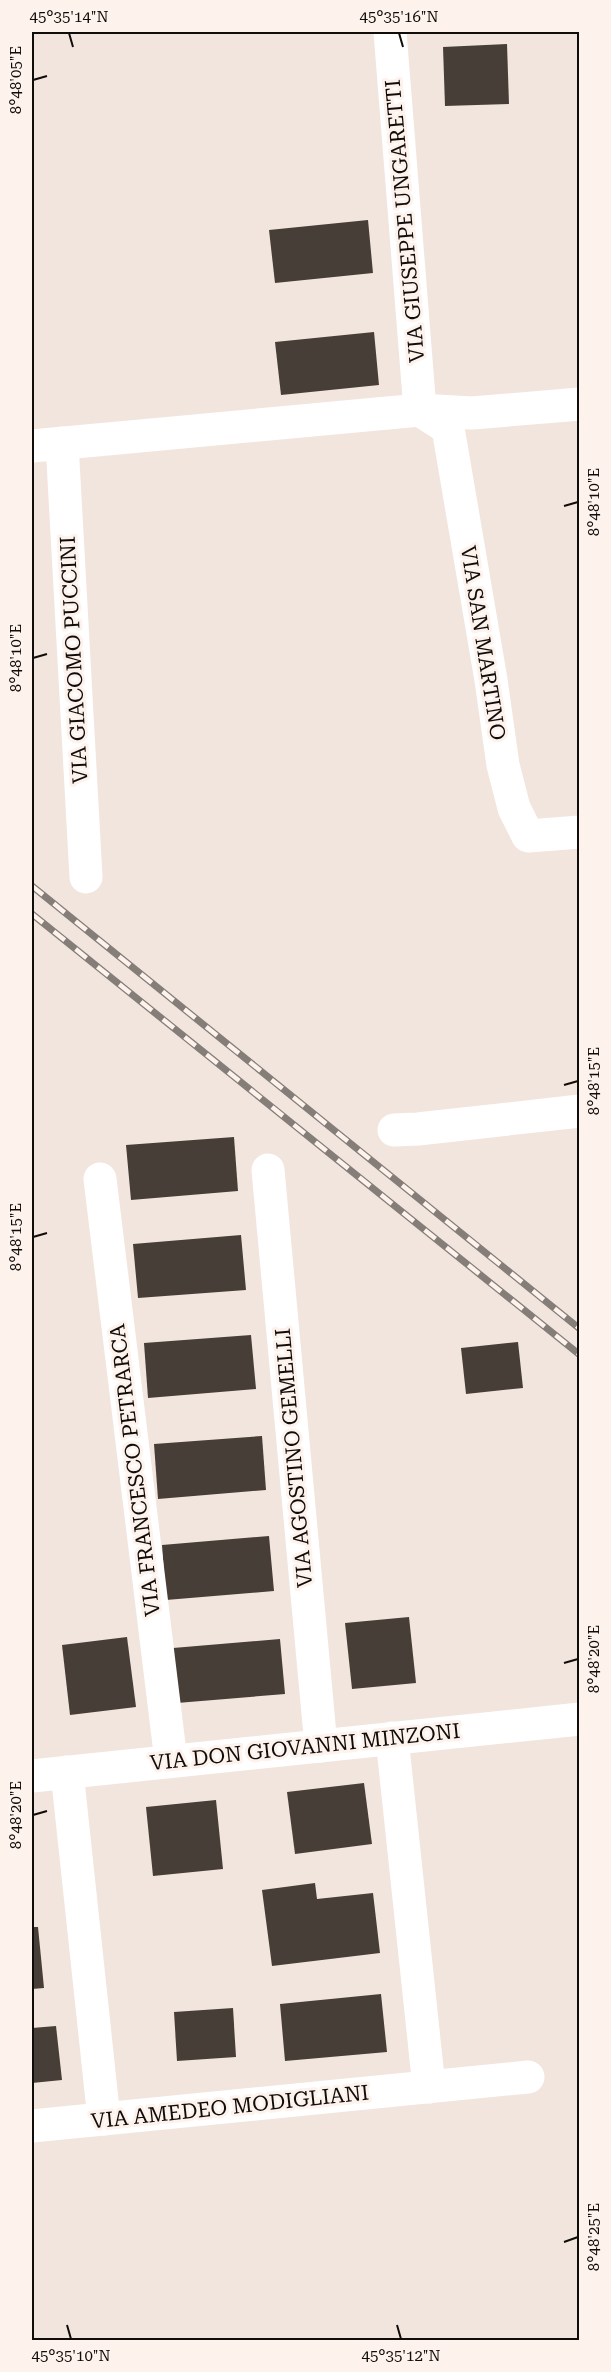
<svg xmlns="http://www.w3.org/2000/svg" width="611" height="2372" font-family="'Roboto Serif',serif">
<rect width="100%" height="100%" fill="#f2e5dd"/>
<g fill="#483e38">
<polygon points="507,44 509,104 445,106 443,47"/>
<polygon points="368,220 373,273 275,283 269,230"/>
<polygon points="374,332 379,385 281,395 275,342"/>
<polygon points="234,1137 238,1191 131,1200 126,1145"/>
<polygon points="241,1235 246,1290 138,1298 133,1244"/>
<polygon points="251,1335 256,1389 148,1398 144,1343"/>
<polygon points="518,1342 523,1388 466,1394 461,1348"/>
<polygon points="262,1436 266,1490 158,1499 154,1444"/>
<polygon points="269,1536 274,1591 166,1600 162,1545"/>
<polygon points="409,1617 416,1683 352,1689 345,1623"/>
<polygon points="127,1637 136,1707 70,1715 62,1645"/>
<polygon points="280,1639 285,1694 177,1703 173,1648"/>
<polygon points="364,1783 372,1844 295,1854 287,1792"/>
<polygon points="216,1800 223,1869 153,1876 146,1807"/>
<polygon points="315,1883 317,1899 373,1893 380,1953 272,1966 262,1890"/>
<polygon points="32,1927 38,1927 44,1988 32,1989"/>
<polygon points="381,1994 387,2052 285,2061 280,2004"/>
<polygon points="233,2008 236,2057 177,2061 174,2012"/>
<polygon points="56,2026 62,2080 32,2083 32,2028"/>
</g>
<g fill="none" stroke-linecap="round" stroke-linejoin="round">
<g stroke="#fff" stroke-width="33">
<polyline points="390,32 420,410"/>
<polyline points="420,410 448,428 491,680 503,765 514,808 528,836 580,832"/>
<polyline points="62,443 86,877"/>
<polyline points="32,446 420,410 472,413 580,404"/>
<polyline points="394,1130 418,1129 580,1111"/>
<polyline points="268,1170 321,1746"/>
<polyline points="100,1179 171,1761"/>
<polyline points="392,1738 429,2087"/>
<polyline points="67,1772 104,2119"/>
<polyline points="32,1776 580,1719"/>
<polyline points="32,2126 528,2077"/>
</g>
<g stroke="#857d78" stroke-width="7">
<g id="rail">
<polyline points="32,886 580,1329"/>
<polyline points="32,914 580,1355"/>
</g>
</g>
<use href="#rail" stroke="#fdf2ec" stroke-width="4.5" stroke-dasharray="14" stroke-linecap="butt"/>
</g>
<path fill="none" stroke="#100c0a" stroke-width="2" d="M69 33 73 47M399 33 403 47M33 80 47 76M564 506 578 502M33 658 47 654M564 1085 578 1081M33 1237 47 1233M564 1663 578 1659M33 1815 47 1811M564 2242 578 2237M67 2325 71 2339M397 2325 401 2339"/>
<g text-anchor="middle" stroke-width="6" stroke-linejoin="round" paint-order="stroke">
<g font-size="21" fill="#100c0a" stroke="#fdf2ec">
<text transform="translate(405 221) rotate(-95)" y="7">VIA GIUSEPPE UNGARETTI</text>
<text transform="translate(483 643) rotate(81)" y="7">VIA SAN MARTINO</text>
<text transform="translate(74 660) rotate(-93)" y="7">VIA GIACOMO PUCCINI</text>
<text transform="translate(294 1458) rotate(-95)" y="7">VIA AGOSTINO GEMELLI</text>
<text transform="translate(135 1470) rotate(-97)" y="7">VIA FRANCESCO PETRARCA</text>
<text transform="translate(305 1747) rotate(-6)" y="7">VIA DON GIOVANNI MINZONI</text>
<text transform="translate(230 2107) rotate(-6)" y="7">VIA AMEDEO MODIGLIANI</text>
</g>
</g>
<rect width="611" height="2372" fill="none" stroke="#fdf2ec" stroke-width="66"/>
<rect x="33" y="33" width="545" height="2306" fill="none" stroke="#100c0a" stroke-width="2"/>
<g font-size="15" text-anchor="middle" fill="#100c0a">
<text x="69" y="22">45°35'14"N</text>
<text x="399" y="22">45°35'16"N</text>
<text transform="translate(16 80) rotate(-90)" y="5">8°48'05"E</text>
<text transform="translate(594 502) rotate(-90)" y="5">8°48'10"E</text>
<text transform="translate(16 658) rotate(-90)" y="5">8°48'10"E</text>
<text transform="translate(594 1081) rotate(-90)" y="5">8°48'15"E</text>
<text transform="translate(16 1237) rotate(-90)" y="5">8°48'15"E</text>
<text transform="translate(594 1659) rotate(-90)" y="5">8°48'20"E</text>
<text transform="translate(16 1815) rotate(-90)" y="5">8°48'20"E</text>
<text transform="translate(594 2237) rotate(-90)" y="5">8°48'25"E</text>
<text x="71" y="2361">45°35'10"N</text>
<text x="401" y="2361">45°35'12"N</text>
</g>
</svg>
